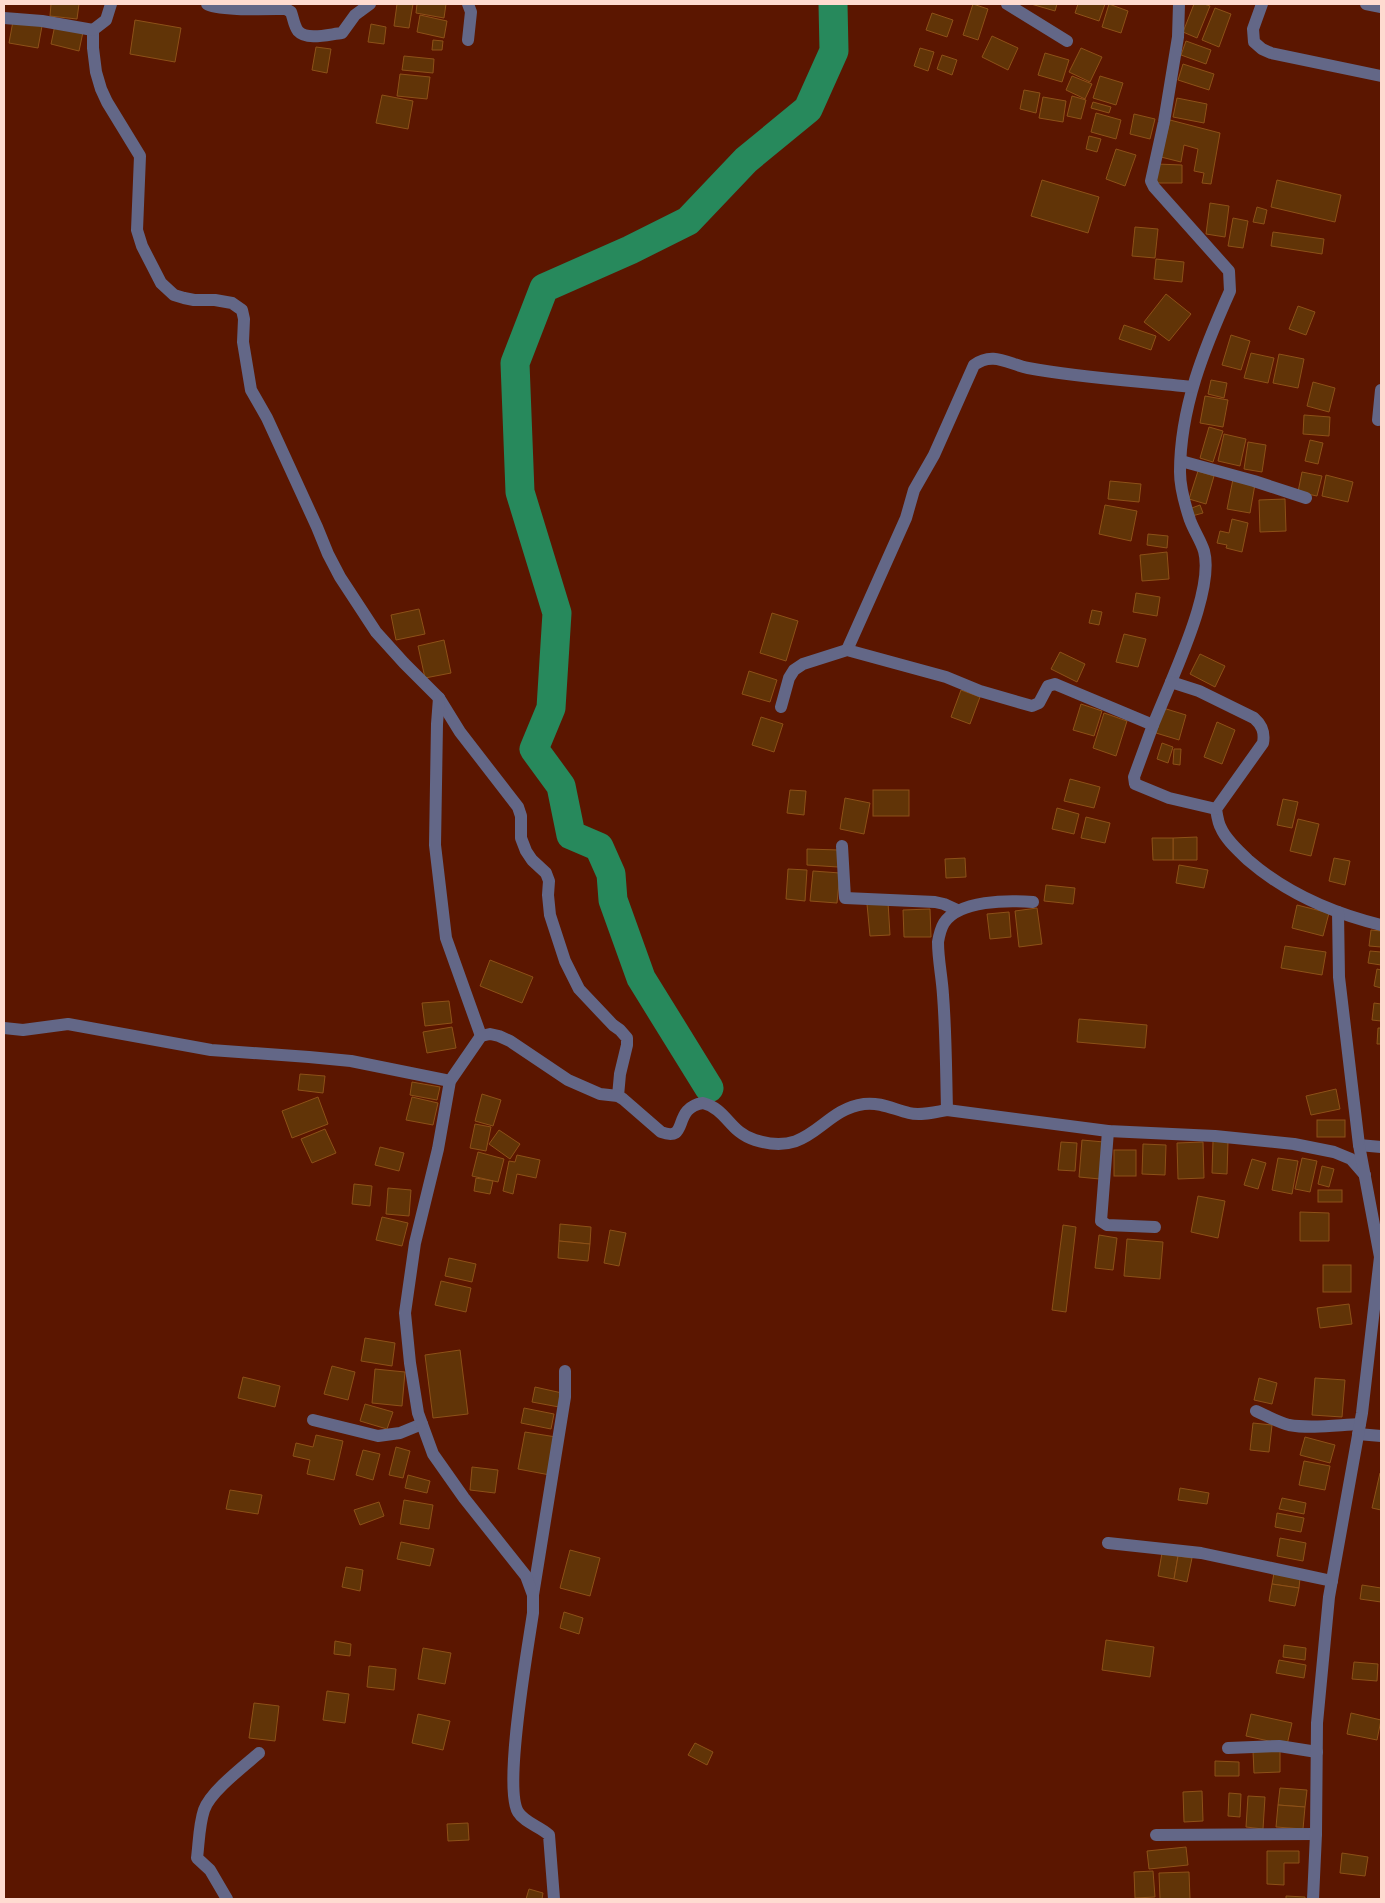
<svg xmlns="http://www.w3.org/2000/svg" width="1385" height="1903" font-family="Arial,sans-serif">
<rect width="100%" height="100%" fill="#5b1600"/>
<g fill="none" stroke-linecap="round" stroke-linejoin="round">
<polyline stroke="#27895c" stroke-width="29" points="709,1088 641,978 613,900 611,874 599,847 571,835 561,786 534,749 551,708 557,613 520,492 515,363 544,288 630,250 688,221 746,160 808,109 834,51 833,4"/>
</g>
<g fill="#613407" stroke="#8d5118">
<polygon points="51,4 79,4 77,19 50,16"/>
<polygon points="397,4 413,4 409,28 394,26"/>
<polygon points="417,4 446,4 444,18 416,13"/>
<polygon points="973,4 988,9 978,40 963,35"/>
<polygon points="1031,4 1057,4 1055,11"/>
<polygon points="1078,4 1105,4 1099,21 1075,13"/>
<polygon points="1109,4 1128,11 1121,33 1102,27"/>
<polygon points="1194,4 1204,4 1210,6 1197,38 1183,32"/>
<polygon points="1215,8 1231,14 1219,47 1202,40"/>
<polygon points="932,13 953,20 947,37 926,30"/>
<polygon points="420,15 447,21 444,38 417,32"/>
<polygon points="135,20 181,28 175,62 130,54"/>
<polygon points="13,21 42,26 38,48 9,43"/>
<polygon points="371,24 386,27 384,44 368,42"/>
<polygon points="55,25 83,32 79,51 51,44"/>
<polygon points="992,36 1018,48 1008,70 982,57"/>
<polygon points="433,40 443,41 442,50 432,50"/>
<polygon points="1186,41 1211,50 1206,64 1181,55"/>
<polygon points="316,47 331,49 327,73 312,70"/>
<polygon points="920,48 934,52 928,71 914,66"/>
<polygon points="1081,48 1102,57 1090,82 1069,72"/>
<polygon points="1045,53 1069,60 1062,82 1038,75"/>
<polygon points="942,55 957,60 952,75 937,69"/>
<polygon points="404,56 434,59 433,73 402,70"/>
<polygon points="1183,64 1214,74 1209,90 1178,80"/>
<polygon points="400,74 430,77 427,99 397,96"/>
<polygon points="1072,76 1092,84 1085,99 1066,90"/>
<polygon points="1100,76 1123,83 1116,105 1093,98"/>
<polygon points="1024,90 1040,93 1036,113 1020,109"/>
<polygon points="382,95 413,101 408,129 376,123"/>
<polygon points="1072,96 1086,100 1081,119 1067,116"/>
<polygon points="1043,97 1066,101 1063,122 1039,118"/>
<polygon points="1177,98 1207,104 1204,123 1173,117"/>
<polygon points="1093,102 1111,107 1109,113 1091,108"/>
<polygon points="1096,113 1121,120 1116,139 1091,132"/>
<polygon points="1134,114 1155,119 1150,139 1130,134"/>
<polygon points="1170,120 1220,133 1211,184 1202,183 1204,173 1194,171 1198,149 1184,145 1181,162 1161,157"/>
<polygon points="1089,136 1101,139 1097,152 1086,149"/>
<polygon points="1116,149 1136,155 1125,186 1106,179"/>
<polygon points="1157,164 1182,165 1182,183 1156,183"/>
<polygon points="1042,180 1099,197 1088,233 1031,216"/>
<polygon points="1277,180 1341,195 1335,222 1271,207"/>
<polygon points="1210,203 1229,206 1225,237 1206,234"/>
<polygon points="1257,207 1267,210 1264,224 1253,222"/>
<polygon points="1233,218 1248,221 1243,248 1228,246"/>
<polygon points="1135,227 1158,229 1155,258 1132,256"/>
<polygon points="1273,232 1324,239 1322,254 1271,246"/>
<polygon points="1156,259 1184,262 1182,282 1154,279"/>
<polygon points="1166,294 1191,314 1169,341 1144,322"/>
<polygon points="1298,306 1315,312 1306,335 1289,329"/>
<polygon points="1124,325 1156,336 1151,350 1119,339"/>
<polygon points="1231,335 1250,341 1241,370 1222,365"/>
<polygon points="1251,353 1274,358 1268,383 1244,378"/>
<polygon points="1279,354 1304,359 1298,388 1273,383"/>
<polygon points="1211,380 1227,383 1224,398 1208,394"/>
<polygon points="1313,382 1335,388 1329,412 1307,406"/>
<polygon points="1205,396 1228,400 1223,427 1200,423"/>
<polygon points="1304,415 1330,417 1329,436 1303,434"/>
<polygon points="1209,427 1223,431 1213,462 1200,458"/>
<polygon points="1224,434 1246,439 1240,466 1218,461"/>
<polygon points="1310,440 1323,443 1318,464 1305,461"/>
<polygon points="1248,442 1266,445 1262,472 1244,469"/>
<polygon points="1198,471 1214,476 1206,504 1189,499"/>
<polygon points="1302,472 1322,476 1317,496 1298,492"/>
<polygon points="1326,475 1353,482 1348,502 1322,496"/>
<polygon points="1233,479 1255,484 1250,513 1227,509"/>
<polygon points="1110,481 1141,484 1139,502 1108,499"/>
<polygon points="1285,499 1286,531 1260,532 1259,500"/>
<polygon points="1105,505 1137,511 1131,541 1099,534"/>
<polygon points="1200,505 1203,513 1192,516 1189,509"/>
<polygon points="1232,519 1248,523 1242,552 1226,548 1227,545 1217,543 1220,531 1229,533"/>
<polygon points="1148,534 1168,536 1167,548 1147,545"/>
<polygon points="1167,552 1169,579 1142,581 1140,555"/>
<polygon points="1136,593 1160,597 1157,616 1133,612"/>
<polygon points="419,609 425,634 396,640 391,615"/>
<polygon points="1092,610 1102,612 1099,625 1089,623"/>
<polygon points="772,613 798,621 786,661 760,653"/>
<polygon points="1124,634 1146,639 1138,667 1116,662"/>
<polygon points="444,640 451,673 425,678 418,646"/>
<polygon points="1060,652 1085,664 1077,682 1051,669"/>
<polygon points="1200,654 1225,666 1215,687 1190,674"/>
<polygon points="749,671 777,680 770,702 742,694"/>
<polygon points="961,690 980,697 970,724 951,717"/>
<polygon points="1081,704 1102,711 1094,736 1073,730"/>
<polygon points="1163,708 1186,715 1179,740 1156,733"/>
<polygon points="1104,713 1127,721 1116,756 1093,748"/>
<polygon points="761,717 783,724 774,752 752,745"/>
<polygon points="1217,722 1235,730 1222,764 1204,757"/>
<polygon points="1162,743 1173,747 1168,763 1157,759"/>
<polygon points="1174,749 1181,749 1180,765 1173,764"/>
<polygon points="1070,779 1100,787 1094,808 1064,801"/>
<polygon points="790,790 806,791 804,815 787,813"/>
<rect x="873" y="790" width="36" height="26"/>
<polygon points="845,798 870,803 864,834 840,829"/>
<polygon points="1283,799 1298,802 1292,828 1277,825"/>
<polygon points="1057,808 1079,814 1074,834 1052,829"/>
<polygon points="1086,817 1110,823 1105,843 1081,838"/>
<polygon points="1298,819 1319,824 1311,856 1290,851"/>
<polygon points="1197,837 1197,860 1173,860 1173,838"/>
<polygon points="1152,838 1173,838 1173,860 1153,860"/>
<polygon points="807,849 839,850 838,867 807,865"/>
<polygon points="965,858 966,877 946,878 945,859"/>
<polygon points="1334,858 1350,861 1345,885 1329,881"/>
<polygon points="1179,865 1208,870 1204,888 1176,883"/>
<polygon points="788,869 807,870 805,901 786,899"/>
<polygon points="813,871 840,873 837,903 810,901"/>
<polygon points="1046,885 1075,888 1073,904 1044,901"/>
<polygon points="888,902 890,935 870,936 867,904"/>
<polygon points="1297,905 1329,913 1323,936 1292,928"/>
<polygon points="1037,908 1042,944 1019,947 1015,911"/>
<polygon points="930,909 931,937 904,937 903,910"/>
<polygon points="1009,912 1011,937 990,939 987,914"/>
<polygon points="1371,930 1381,931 1381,947 1369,946"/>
<polygon points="1285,946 1326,952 1322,975 1281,968"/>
<polygon points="1370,951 1381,952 1381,965 1368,963"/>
<polygon points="490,960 533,977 522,1003 480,986"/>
<polygon points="1377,969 1381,970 1381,988 1374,986"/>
<polygon points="449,1001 452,1023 425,1026 422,1003"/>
<polygon points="1374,1003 1381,1004 1381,1021 1372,1020"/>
<polygon points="1079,1019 1147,1025 1145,1048 1077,1042"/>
<polygon points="452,1027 456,1048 427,1053 423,1032"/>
<polygon points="1378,1028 1381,1028 1381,1044 1377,1044"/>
<polygon points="300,1074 325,1076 323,1093 298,1090"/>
<polygon points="412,1082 440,1087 437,1100 410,1095"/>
<polygon points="1336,1089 1340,1109 1311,1115 1306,1096"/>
<polygon points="482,1094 501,1100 493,1126 475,1121"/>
<polygon points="318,1097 328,1124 292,1138 282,1111"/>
<polygon points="412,1097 438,1103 433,1125 406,1120"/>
<rect x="1317" y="1120" width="28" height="17"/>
<polygon points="475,1124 491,1127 486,1151 470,1148"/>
<polygon points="325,1129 336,1153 312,1163 301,1139"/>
<polygon points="499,1130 520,1144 510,1159 489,1144"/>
<polygon points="1082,1140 1104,1142 1100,1179 1079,1177"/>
<polygon points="1213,1141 1228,1141 1227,1174 1212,1173"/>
<polygon points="1061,1142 1077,1143 1075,1171 1058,1170"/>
<polygon points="1203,1142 1204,1178 1178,1179 1177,1143"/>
<polygon points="1143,1144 1166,1145 1165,1175 1142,1174"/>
<polygon points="380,1147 404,1153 399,1171 375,1165"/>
<rect x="1114" y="1150" width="22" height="26"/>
<polygon points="478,1152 504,1159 498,1182 472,1176"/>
<polygon points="517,1155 540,1160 536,1178 517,1174 513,1194 503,1191 509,1161 515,1162"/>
<polygon points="1278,1158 1298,1161 1292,1194 1272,1190"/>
<polygon points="1302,1158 1317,1161 1310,1192 1295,1189"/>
<polygon points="1252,1159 1266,1163 1258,1189 1244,1185"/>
<polygon points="1322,1166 1334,1169 1329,1187 1318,1184"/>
<polygon points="476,1178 493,1181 490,1194 474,1191"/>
<polygon points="354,1184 372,1186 370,1206 352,1204"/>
<polygon points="388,1188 411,1190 409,1216 386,1214"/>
<rect x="1318" y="1190" width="24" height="12"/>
<polygon points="1198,1196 1225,1201 1218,1238 1191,1232"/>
<polygon points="1300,1212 1329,1213 1329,1241 1300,1241"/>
<polygon points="382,1217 408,1223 402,1246 376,1240"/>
<polygon points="560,1224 591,1227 590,1244 559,1241"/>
<polygon points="1063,1225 1076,1227 1066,1312 1052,1310"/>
<polygon points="610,1230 626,1233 619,1266 604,1263"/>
<polygon points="1099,1235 1117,1238 1113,1270 1095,1268"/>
<polygon points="1127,1239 1163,1242 1160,1279 1124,1276"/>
<polygon points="559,1241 590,1244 588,1261 558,1258"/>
<polygon points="449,1258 476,1264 472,1282 445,1276"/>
<rect x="1323" y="1265" width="28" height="27"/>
<polygon points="441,1281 471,1288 466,1312 435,1305"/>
<polygon points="1349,1304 1352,1324 1320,1328 1317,1308"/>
<polygon points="365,1338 395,1343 392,1366 361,1361"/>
<polygon points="460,1350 468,1414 433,1418 425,1355"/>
<polygon points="332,1366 355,1372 348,1400 324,1394"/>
<polygon points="375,1369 405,1372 402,1406 372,1403"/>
<polygon points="243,1377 280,1386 275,1407 238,1398"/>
<polygon points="1259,1378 1277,1383 1272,1404 1254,1400"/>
<polygon points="1315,1378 1345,1380 1342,1417 1312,1415"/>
<polygon points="535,1387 562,1393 559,1407 532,1402"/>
<polygon points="365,1404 393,1412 387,1429 360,1421"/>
<polygon points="524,1408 554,1414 551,1429 521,1423"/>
<polygon points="1253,1423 1272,1425 1269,1452 1250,1450"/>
<polygon points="525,1432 556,1437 550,1475 518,1469"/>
<polygon points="316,1435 343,1441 334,1480 307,1474 310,1460 293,1456 296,1443 313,1447"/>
<polygon points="1305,1437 1335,1445 1330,1463 1300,1455"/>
<polygon points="396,1447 410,1451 403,1478 389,1475"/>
<polygon points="363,1450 380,1454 373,1480 356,1475"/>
<polygon points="1304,1461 1330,1466 1325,1490 1299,1485"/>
<polygon points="472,1467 498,1470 495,1493 470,1490"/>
<polygon points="1380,1473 1381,1473 1381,1510 1372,1508"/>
<polygon points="408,1475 430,1481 427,1493 405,1488"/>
<polygon points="1180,1488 1209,1493 1207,1504 1178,1500"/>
<polygon points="230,1490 262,1495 258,1514 226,1509"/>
<polygon points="1282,1498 1306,1503 1304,1514 1279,1509"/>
<polygon points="404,1500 433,1505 429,1529 400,1524"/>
<polygon points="379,1502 384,1516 360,1525 354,1510"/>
<polygon points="1277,1513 1304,1518 1301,1532 1275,1527"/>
<polygon points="1280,1538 1306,1543 1303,1561 1277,1556"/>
<polygon points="401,1542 434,1549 430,1566 397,1559"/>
<polygon points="570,1550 600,1558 590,1596 560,1588"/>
<polygon points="1162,1553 1178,1556 1174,1579 1158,1576"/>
<polygon points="1178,1556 1192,1558 1187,1582 1174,1579"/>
<polygon points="346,1567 363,1570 360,1591 342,1587"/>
<polygon points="1274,1573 1300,1578 1299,1588 1272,1584"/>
<polygon points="1272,1584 1299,1588 1295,1606 1269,1601"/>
<polygon points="1362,1585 1381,1588 1381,1602 1360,1599"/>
<polygon points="564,1612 583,1618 579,1634 560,1628"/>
<polygon points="1106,1640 1154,1647 1150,1677 1102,1670"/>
<polygon points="335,1641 351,1644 350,1656 334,1654"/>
<polygon points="1284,1645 1306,1648 1305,1660 1283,1657"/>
<polygon points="423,1648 451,1653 445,1684 418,1679"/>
<polygon points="1279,1660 1306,1665 1304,1678 1276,1673"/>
<polygon points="1354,1662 1378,1664 1377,1681 1352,1679"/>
<polygon points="369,1666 396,1669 394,1690 367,1687"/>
<polygon points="327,1691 349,1694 345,1723 323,1720"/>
<polygon points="254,1703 279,1706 275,1741 249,1738"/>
<polygon points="1351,1713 1381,1720 1377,1740 1347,1734"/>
<polygon points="418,1714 450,1721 443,1750 412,1743"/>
<polygon points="1251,1714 1292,1723 1287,1745 1246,1736"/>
<polygon points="695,1743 713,1752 707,1765 688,1755"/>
<polygon points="1280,1750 1280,1772 1254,1773 1253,1751"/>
<polygon points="1215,1761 1239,1762 1239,1776 1215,1776"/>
<polygon points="1280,1788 1307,1790 1305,1807 1278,1805"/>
<polygon points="1202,1791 1203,1821 1184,1822 1183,1792"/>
<polygon points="1229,1793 1241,1794 1240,1817 1228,1816"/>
<polygon points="1248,1796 1265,1797 1263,1829 1246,1827"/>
<polygon points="1278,1805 1305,1807 1303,1829 1276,1827"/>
<polygon points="468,1823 469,1840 448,1841 447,1824"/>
<polygon points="1186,1847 1188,1865 1149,1869 1147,1851"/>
<polygon points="1267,1851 1299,1851 1299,1863 1284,1863 1284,1885 1267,1884"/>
<polygon points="1342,1853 1368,1857 1365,1876 1340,1873"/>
<polygon points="1153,1871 1155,1897 1135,1898 1134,1872"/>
<polygon points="1189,1872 1190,1899 1160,1899 1159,1873"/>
<polygon points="529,1889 543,1893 542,1899 526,1899"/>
<polygon points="1286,1896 1305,1897 1305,1899 1286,1899"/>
</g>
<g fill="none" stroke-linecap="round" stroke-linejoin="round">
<g stroke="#636787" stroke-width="12">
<polyline points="111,4 106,20 93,30 93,48 96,72 101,89 107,102 140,156 137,230 142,246 161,283 174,295 184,298 194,300 215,300 232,303 242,310 244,319 243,342 251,390 267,418 317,527 328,554 340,577 376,632 404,663 439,698 460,732 518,807 521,816 521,838 526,851 532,860 546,873 549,881 548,895 550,915 565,961 579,989 613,1025 620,1030 627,1038 627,1045 620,1074 618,1096"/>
<path d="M207 4C216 11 271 9 286 9L291 12C293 17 294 26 298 31 307 41 330 34 342 33L355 15 370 4"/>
<polyline points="1007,4 1067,41"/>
<path d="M1179 4 1178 37 1164 122 1151 181 1154 187 1229 271 1230 291C1204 349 1180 408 1180 472 1180 488 1185 505 1190 520 1194 531 1201 541 1204 551 1213 584 1184 650 1171 682L1199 691 1254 718C1262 725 1265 732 1263 743L1216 809C1217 815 1218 823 1221 828 1226 840 1239 851 1248 860 1286 893 1332 913 1381 925"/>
<polyline points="1262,4 1253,29 1254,42 1262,49 1271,53 1381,76"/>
<polyline points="1366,4 1381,7"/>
<polyline points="4,18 42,21 93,30"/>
<polyline points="468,40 471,12 468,4"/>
<polyline points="1378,420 1381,390"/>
<polyline points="1181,461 1254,481 1306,498"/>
<path d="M847 650 906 518 914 490 934 455 974 365C993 351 1008 364 1028 368 1082 378 1138 381 1192 387"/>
<polyline points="1171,682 1153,725 1134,777 1135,784 1169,798 1216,809"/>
<polyline points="439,698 437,724 435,845 446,938 481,1036"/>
<polyline points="781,707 789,678 794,670 803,664 847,650 946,677 980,691 1032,706 1039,703 1048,686 1055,684 1153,725"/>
<polyline points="842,846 845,898 935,902 944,904 957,910"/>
<polyline points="4,1028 23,1030 68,1024 211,1050 309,1057 351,1061 450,1081"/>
<polyline points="947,1110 1108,1131 1215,1136 1294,1144 1334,1152 1351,1159 1365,1175"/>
<polyline points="1108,1131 1101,1221 1107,1225 1155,1227"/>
<polyline points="1359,1145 1381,1147"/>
<path d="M1256 1411C1267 1416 1277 1422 1289 1425 1311 1429 1337 1425 1360 1424"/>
<polyline points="313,1420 378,1436 400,1433 422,1424"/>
<polyline points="1358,1434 1381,1436"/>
<polyline points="1108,1543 1201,1553 1332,1581"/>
<polyline points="533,1595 565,1397 565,1371"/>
<polyline points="1228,1748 1279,1746 1317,1752"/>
<polyline points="1156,1835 1316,1834"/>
<path d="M227 1899 210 1870 197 1858C199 1842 199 1825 204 1810 210 1792 244 1766 259 1753"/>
<path d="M554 1899 549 1835C539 1826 525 1823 518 1812 503 1787 528 1647 533 1613V1595L526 1576 464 1498 433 1454 418 1413 410 1363 405 1313 415 1243 438 1149 450 1081 481 1036 490 1034 499 1036 510 1041 568 1080 600 1094 618 1096 623 1099 661 1132C690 1143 671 1108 703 1103 727 1109 729 1132 755 1140 812 1158 820 1110 864 1104 880 1102 893 1109 909 1113 921 1116 935 1112 947 1110 946 1071 946 1033 943 995 942 977 938 960 938 942 939 936 941 928 944 923 959 900 1008 900 1033 902"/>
<polyline points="1313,1899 1316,1834 1317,1723 1329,1597 1362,1413 1380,1257 1359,1145 1339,977 1338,912"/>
</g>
</g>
<rect width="1385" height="1903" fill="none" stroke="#fedbd0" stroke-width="10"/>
</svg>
